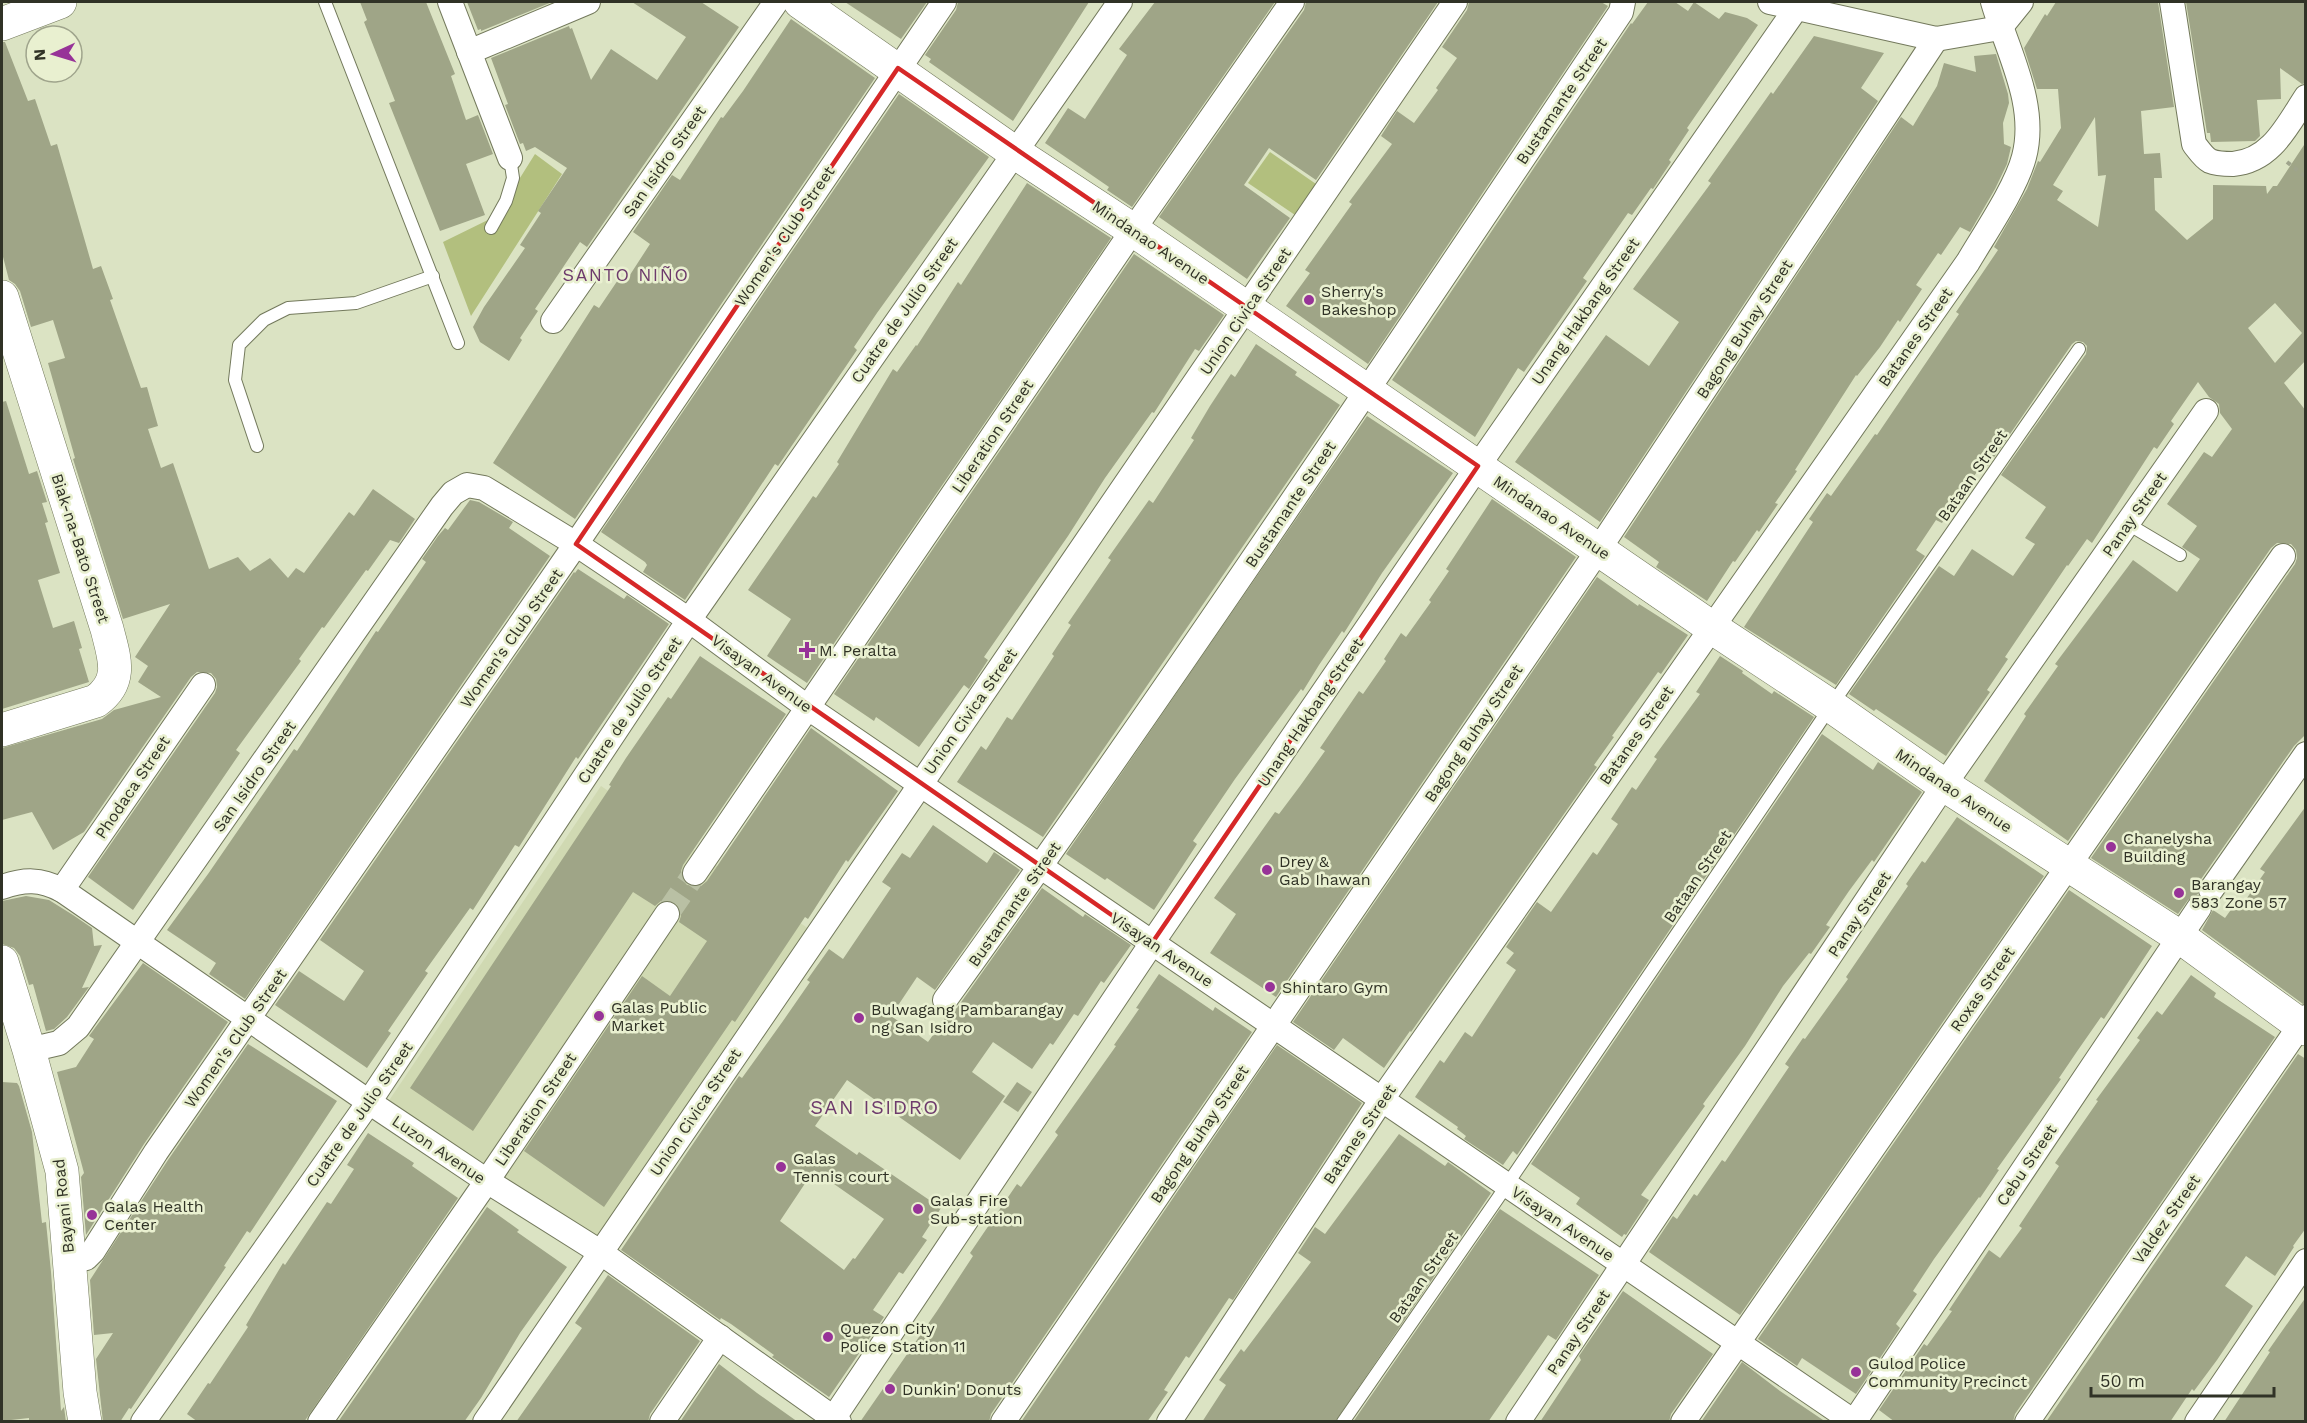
<svg xmlns="http://www.w3.org/2000/svg" width="2307" height="1423" font-family="'Work Sans',sans-serif">
<rect width="100%" height="100%" fill="#dbe3c3"/>
<polygon fill="#d0d9b2" points="601,786 809,929 599,1243 388,1102"/>
<g fill="#b2bf7e">
<polygon points="1270,152 1316,184 1295,215 1248,183"/>
<polygon points="535,154 562,174 471,316 443,242 496,216"/>
</g>
<g fill="#9fa587" fill-rule="evenodd">
<polygon points="360,2 426,2 455,74 451,76 466,120 478,115 493,154 466,164 485,215 440,231 389,103 395,101 364,22 367,20"/>
<polygon points="467,2 552,2 481,31 481,29 478,30"/>
<polygon points="632,2 701,2 739,27 587,247 580,242 535,309 538,311 520,338 522,340 509,361 480,342 473,327 484,307 525,248 520,245 541,213 538,211 567,168 535,147 526,151 523,143 520,144 505,105 508,104 491,58 569,26 570,29 572,28 591,80 611,49 657,80 686,37"/>
<polygon points="845,2 927,2 901,39"/>
<polygon points="958,2 1089,2 1013,121 929,62 931,59 925,55 956,10"/>
<polygon points="1155,2 1275,2 1132,207 1107,190 1109,187 1045,143 1068,108 1085,119 1127,55 1119,49"/>
<polygon points="1306,2 1438,2 1316,180 1269,148 1244,185 1290,218 1247,279 1159,217 1304,10"/>
<polygon points="1469,2 1601,2 1608,6 1368,364 1286,306 1310,273 1305,270 1352,204 1349,202 1392,144 1381,136 1397,111 1414,123 1438,90 1436,88 1457,58 1442,47 1467,10"/>
<polygon points="1648,2 1675,2 1688,11 1694,2 1719,19 1725,12 1747,18 1758,25 1687,128 1689,130 1669,160 1671,162 1653,189 1651,188 1632,215 1628,213 1583,278 1587,281 1524,372 1518,368 1475,437 1392,380 1631,23 1632,24"/>
<path d="M2056 2H2158L2174 107 2141 111 2144 154 2160 153 2162 178H2154L2155 210 2187 240 2213 219V185L2266 186 2267 194 2273 186H2277L2306 142V360L2284 383 2306 411V734L2294 746 2199 882 2198 894 2188 900 2178 914 2091 858 2295 564 2297 558 2296 550 2291 544 2277 543 2271 548 2068 841 1984 781 2026 716 2024 714 2058 666 2055 664 2133 560 2177 592 2200 559 2182 547 2197 526 2167 504 2204 452 2212 457 2232 429 2220 413 2219 404 2209 397 2198 382 2171 421 2174 424 2157 449 2154 447 2092 543 2087 539 2068 566 2067 565 2005 657 2008 659 1987 690 1990 692 1946 756 1876 709 1874 711 1849 694 1939 566 1954 576 1972 549 2013 576 2035 544 2025 538 2046 507 2001 475 2086 354 2087 346 2083 342 2076 341 2072 344 1988 466 1983 463 1942 523 1936 520 1916 550 1925 556 1836 685 1744 627 1813 522 1809 519 1827 493 1831 496 1875 434 1877 435 1959 314 1956 312 1998 250 1994 247 2027 189 2038 161 2040 162 2061 128 2058 89H2037L2024 48 2045 14 2047 16ZM2095 117 2098 176 2106 175 2098 227 2057 200 2063 191 2053 185ZM2275 303 2302 333 2275 363 2248 328Z"/>
<polygon points="2186,2 2306,2 2306,83 2302,84 2280,68 2281,99 2257,100 2260,136 2255,141 2211,142 2210,133 2207,133"/>
<polygon points="791,19 875,78 575,519 493,463 594,305 599,308 620,277 626,281 650,244 633,232 672,175 680,180 721,117 723,118 743,91"/>
<polygon points="1814,36 1884,53 1861,88 1878,101 1600,522 1515,462 1606,335 1649,366 1679,322 1633,289 1711,183 1708,181 1771,92 1773,94"/>
<polygon points="2,42 5,42 28,101 35,99 51,146 57,144 93,269 101,266 113,299 110,300 141,388 147,387 158,426 148,429 161,468 173,463 209,569 238,557 250,571 270,558 288,578 296,568 304,573 349,512 354,516 373,489 415,519 399,543 390,540 368,571 366,570 324,628 322,627 299,659 301,661 236,750 240,753 133,910 88,877 215,693 217,687 216,679 211,673 197,672 191,677 84,832 53,850 32,812 2,820 2,748 102,719 114,710 161,697 138,682 148,666 135,657 170,604 123,619 73,459 75,458 48,363 65,358 53,320 31,327 20,291 15,284 9,280 2,253"/>
<polygon points="1996,54 2008,94 2009,103 2003,123 2004,144 2011,147 2007,164 1995,189 1970,232 1960,227 1941,255 1938,253 1916,285 1922,289 1900,322 1898,320 1880,347 1857,376 1856,375 1795,470 1797,471 1775,503 1778,504 1759,532 1757,530 1735,562 1733,561 1707,601 1656,567 1659,562 1624,537 1901,117 1913,126 1937,86 1944,63 1976,72 1974,56"/>
<polygon points="899,94 989,157 877,313 854,347 857,350 778,466 775,464 685,600 643,572 647,565 645,562 601,532"/>
<polygon points="1027,183 1111,238 807,683 767,656 791,619 748,590 813,496 816,498 839,464 837,462 893,369 897,372 916,345 917,346 958,282 961,285"/>
<polygon points="1134,254 1224,315 1199,351 1195,349 1154,413 1152,412 1105,478 1068,536 984,657 988,660 969,689 964,685 919,747 876,717 874,721 834,694"/>
<polygon points="1256,344 1297,372 1295,375 1340,405 1043,837 957,782 981,746 986,750 1007,717 1012,720 1054,656 1052,654 1071,625 1068,623 1111,560 1108,558 1149,500 1153,503 1194,440 1191,438 1210,406 1231,374 1235,377"/>
<polygon points="6,401 29,474 37,471 47,502 42,503 48,522 45,523 60,573 38,580 53,628 74,621 82,648 79,649 89,682 2,709 2,402"/>
<polygon points="1367,416 1453,473 1382,573 1344,633 1342,631 1319,665 1303,691 1301,689 1235,779 1193,841 1197,844 1154,910 1107,878 1105,880 1066,854"/>
<polygon points="1492,499 1576,557 1276,997 1210,953 1236,914 1214,898 1275,812 1279,814 1300,786 1325,751 1320,748 1359,691 1363,694 1386,661 1384,659 1401,633 1406,637 1431,602 1429,600 1449,571 1446,569"/>
<polygon points="470,500 479,502 513,522 509,528 550,556 245,999 209,974 216,963 167,930 208,874 294,749 297,751 376,631 378,632 426,562 422,559 438,536 445,528 448,530"/>
<polygon points="578,569 624,599 627,595 669,624 578,759 576,757 519,847 515,845 473,910 470,908 425,971 428,973 388,1031 391,1033 367,1068 275,1005 299,971 344,1001 364,971 320,940 574,572 575,573"/>
<polygon points="1597,577 1638,606 1639,604 1688,635 1661,674 1658,672 1612,736 1614,737 1594,765 1597,767 1411,1032 1410,1031 1384,1068 1343,1038 1334,1050 1293,1022"/>
<polygon points="700,656 786,714 683,865 681,871 682,879 687,885 701,886 707,881 811,728 898,791 848,862 846,860 808,919 805,917 735,1022 732,1020 604,1207 524,1151 642,976 670,996 707,941 679,922 681,916 680,908 674,902 661,901 655,906 633,892 473,1131 410,1088 611,786 609,785 626,758 668,697 671,699"/>
<polygon points="1720,656 1743,671 1742,673 1772,694 1774,691 1814,717 1517,1155 1513,1151 1503,1165 1464,1139 1466,1136 1457,1129 1458,1127 1415,1097 1440,1060 1444,1063 1465,1032 1472,1037 1516,970 1506,963 1514,953 1506,947 1537,902 1551,912 1593,852 1597,855 1618,824 1611,819 1632,787 1636,790 1657,759 1654,757 1700,694 1696,692"/>
<polygon points="1822,734 1873,770 1878,762 1922,792 1874,862 1872,860 1849,891 1826,925 1830,927 1811,954 1809,953 1783,986 1745,1046 1703,1104 1705,1106 1641,1195 1649,1200 1626,1235 1624,1234 1622,1237 1576,1204 1580,1198 1531,1164"/>
<polygon points="2306,806 2306,1003 2303,1004 2202,930 2213,910 2225,918 2235,904 2240,908 2265,872 2260,869"/>
<polygon points="1957,817 2044,876 1740,1315 1649,1252 1673,1216 1677,1219 1694,1194 1697,1196 1722,1160 1725,1162 1789,1067 1785,1064 1803,1038 1805,1039 1848,979 1846,977 1908,886 1906,884 1922,861 1925,863"/>
<path d="M933 825 987 863 994 852 1020 870 935 990 917 977 891 1016 928 1042 948 1014 957 1008 1042 888 1083 917 1085 914 1131 945 1104 983 1101 981 1078 1016 1074 1014 1053 1045 1050 1043 1032 1069 993 1042 972 1072 1005 1096 960 1160 847 1080 815 1126 857 1155 859 1152 941 1208 922 1237 927 1240 903 1274 899 1272 873 1310 884 1317 829 1397 772 1357 774 1355 731 1324 721 1318 720 1320 621 1250 739 1076 742 1078 783 1021 810 982 807 980 829 949 843 959 891 888 882 882 902 853 910 858ZM814 1170 884 1219 855 1259 853 1258 844 1270 780 1221Z"/>
<polygon points="2069,890 2152,946 2104,1019 2101,1017 2078,1050 2059,1078 2061,1079 1997,1169 1999,1170 1980,1198 1979,1197 1934,1259 1913,1291 1917,1294 1896,1324 1900,1328 1856,1394 1802,1358 1797,1366 1758,1339"/>
<polygon points="26,896 49,900 73,915 92,928 94,946 102,945 82,988 89,987 67,1017 54,1029 46,1031 33,984 29,985 20,956 14,948 2,944 2,901"/>
<polygon points="143,963 228,1022 144,1144 86,1235 81,1177 84,1173 57,1072 76,1067 94,1039 89,1036"/>
<polygon points="1159,974 1213,1011 1215,1007 1252,1032 991,1414 989,1422 860,1422 937,1311 973,1256 970,1253 1017,1184 1021,1187 1058,1135 1055,1132 1116,1046 1114,1045 1139,1009 1136,1008"/>
<polygon points="2191,975 2216,993 2214,997 2275,1037 2015,1414 2013,1422 1895,1422 1879,1410 1924,1344 1927,1346 1952,1311 1949,1310 1989,1250 2000,1258 2022,1228 2019,1226 2059,1166 2055,1163 2098,1101 2096,1100 2140,1040 2137,1038 2157,1011 2162,1015"/>
<polygon points="248,1044 337,1101 250,1233 247,1231 224,1266 226,1267 131,1409 129,1408 120,1422 103,1422 96,1359 113,1333 94,1335 90,1280 168,1160"/>
<polygon points="1277,1045 1362,1103 1233,1300 1229,1298 1189,1358 1186,1356 1164,1390 1168,1392 1147,1422 1021,1422"/>
<polygon points="2298,1054 2306,1059 2306,1228 2293,1246 2294,1247 2275,1276 2246,1256 2225,1286 2253,1306 2217,1360 2194,1391 2192,1389 2170,1422 2046,1422"/>
<polygon points="2,1082 17,1083 19,1086 32,1132 42,1223 46,1222 51,1272 61,1411 64,1407 66,1422 29,1422 29,1418 2,1421"/>
<polygon points="1017,1082 1032,1092 1018,1112 1003,1102"/>
<polygon points="368,1133 414,1163 412,1166 458,1198 304,1422 198,1422 187,1414 208,1383 210,1384 248,1327 246,1325 283,1263 285,1265 327,1202 331,1204 354,1169 347,1165"/>
<polygon points="1399,1134 1445,1166 1448,1162 1491,1193 1335,1422 1202,1422 1226,1385 1219,1380 1241,1349 1244,1352 1311,1262 1298,1253 1315,1227 1325,1234"/>
<polygon points="487,1207 519,1230 517,1232 567,1267 520,1333 481,1398 464,1422 338,1422"/>
<polygon points="1500,1209 1599,1275 1556,1340 1548,1335 1488,1422 1353,1422"/>
<polygon points="608,1275 700,1341 650,1414 648,1422 516,1422 582,1328 575,1323"/>
<polygon points="1623,1291 1713,1354 1671,1414 1669,1422 1540,1422 1581,1360 1579,1356"/>
<polygon points="2306,1297 2306,1422 2224,1422 2270,1352 2268,1351"/>
<polygon points="1742,1362 1780,1391 1826,1422 1701,1422"/>
<polygon points="719,1364 757,1393 798,1422 680,1422"/>
</g>
<g fill="none" stroke-linecap="round" stroke-linejoin="round">
<polyline stroke="#b9c0a4" stroke-width="24" stroke-dasharray="24 12" stroke-linecap="butt" points="667,914 695,873"/>
<g stroke="#73795c" stroke-width="14">
<g id="lane">
<polyline points="325,2 458,343"/>
<polyline points="491,228 506,201 513,178 510,158"/>
<polyline points="257,446 235,380 239,345 264,320 288,308 356,303 433,276"/>
<polyline points="2128,524 2180,555"/>
<polyline points="1343,1422 1498,1198 1831,706 2079,349"/>
</g>
</g>
<g stroke="#73795c" stroke-width="26">
<g id="street">
<polyline points="450,2 510,158"/>
<polyline points="1770,2 1936,39 2000,28 2021,2"/>
<path d="M2172 2 2194 144C2198 149 2204 158 2210 161 2217 164 2226 164 2233 164 2271 161 2287 126 2306 97"/>
<polyline points="469,52 588,2"/>
<polyline points="553,321 776,2"/>
<polyline points="695,873 1133,230 1292,2"/>
<path d="M2 887C25 879 40 879 62 890L369 1102 487 1181 600 1252 839 1422"/>
<polyline points="62,890 203,685"/>
<polyline points="2211,890 2306,754"/>
<path d="M945 1000C1178 676 1399 343 1621 12L1623 2"/>
<polyline points="29,1050 59,1043 78,1027 442,506 453,493 467,485 484,488 576,544 689,620 807,707 1854,1422"/>
<polyline points="69,1262 86,1258 93,1251 156,1152 576,544 944,2"/>
<polyline points="143,1422 369,1102 689,620 1120,2"/>
<polyline points="320,1422 487,1181 667,914"/>
<polyline points="485,1422 1455,2"/>
<polyline points="662,1422 720,1337"/>
<polyline points="831,1422 1152,943 1478,466 1797,7 1798,2"/>
<polyline points="1003,1422 1599,549 1936,39"/>
<path d="M1169 1422 1382 1099 1968 262C1985 233 2016 188 2024 157 2038 104 2007 51 1993 2"/>
<polyline points="1518,1422 1944,785 2206,411"/>
<polyline points="1683,1422 2283,556"/>
<polyline points="1854,1422 2199,908"/>
<polyline points="2027,1422 2306,1017"/>
<polyline points="2197,1422 2306,1261"/>
</g>
</g>
<g stroke="#73795c" stroke-width="34">
<g id="secondary">
<polyline points="800,2 1014,152 1133,230 1711,627 1831,706 1944,785 2180,937 2306,1029"/>
<polyline points="2,24 60,2"/>
<path d="M2 297 107 629C114 657 124 681 96 701L2 730"/>
<polyline points="2,962 29,1050 62,1171 80,1392 85,1422"/>
</g>
</g>
<polyline stroke="#9fa48c" stroke-width="4" stroke-dasharray="4.5 4.5" stroke-linecap="butt" points="2287,162 2306,177"/>
<use href="#lane" stroke="#fff" stroke-width="12"/>
<use href="#street" stroke="#fff" stroke-width="24"/>
<use href="#secondary" stroke="#fff" stroke-width="33"/>
</g>
<path fill="none" stroke="#d62828" stroke-width="4.5" stroke-linejoin="round" d="M898 68 1478 466 1152 943 576 544Z"/>
<g fill="#973398" stroke="#e9f0d0" stroke-width="2">
<circle cx="1309" cy="300" r="6"/>
<path d="M804 641h6v6h6v6h-6v6h-6v-6h-6v-6h6z"/>
<circle cx="2111" cy="847" r="6"/>
<circle cx="1267" cy="870" r="6"/>
<circle cx="2179" cy="893" r="6"/>
<circle cx="1270" cy="987" r="6"/>
<circle cx="599" cy="1016" r="6"/>
<circle cx="859" cy="1018" r="6"/>
<circle cx="781" cy="1167" r="6"/>
<circle cx="918" cy="1209" r="6"/>
<circle cx="92" cy="1215" r="6"/>
<circle cx="828" cy="1337" r="6"/>
<circle cx="1856" cy="1372" r="6"/>
<circle cx="890" cy="1389" r="6"/>
</g>
<g text-anchor="middle" stroke-width="5" stroke-linejoin="round" paint-order="stroke">
<g font-size="16" fill="#303226" stroke="#e9f0d0">
<text transform="translate(1561 101) rotate(-56)" y="6">Bustamante Street</text>
<text transform="translate(664 161) rotate(-55)" y="6">San Isidro Street</text>
<text transform="translate(784 236) rotate(-56)" y="6">Women's Club Street</text>
<text transform="translate(1151 242) rotate(34)" y="6">Mindanao Avenue</text>
<text transform="translate(904 310) rotate(-55)" y="6">Cuatre de Julio Street</text>
<text transform="translate(1245 311) rotate(-56)" y="6">Union Civica Street</text>
<text transform="translate(1585 311) rotate(-55)" y="6">Unang Hakbang Street</text>
<text transform="translate(1744 329) rotate(-57)" y="6">Bagong Buhay Street</text>
<text transform="translate(1915 337) rotate(-55)" y="6">Batanes Street</text>
<text transform="translate(992 436) rotate(-56)" y="6">Liberation Street</text>
<text transform="translate(1972 475) rotate(-55)" y="6">Bataan Street</text>
<text transform="translate(1290 504) rotate(-56)" y="6">Bustamante Street</text>
<text transform="translate(2134 514) rotate(-55)" y="6">Panay Street</text>
<text transform="translate(1552 517) rotate(34)" y="6">Mindanao Avenue</text>
<text transform="translate(81 548) rotate(72)" y="6">Biak-na-Bato Street</text>
<text transform="translate(511 638) rotate(-55)" y="6">Women's Club Street</text>
<text transform="translate(762 673) rotate(36)" y="6">Visayan Avenue</text>
<text transform="translate(629 710) rotate(-56)" y="6">Cuatre de Julio Street</text>
<text transform="translate(970 711) rotate(-55)" y="6">Union Civica Street</text>
<text transform="translate(1310 712) rotate(-56)" y="6">Unang Hakbang Street</text>
<text transform="translate(1473 733) rotate(-56)" y="6">Bagong Buhay Street</text>
<text transform="translate(1636 735) rotate(-55)" y="6">Batanes Street</text>
<text transform="translate(254 776) rotate(-55)" y="6">San Isidro Street</text>
<text transform="translate(132 787) rotate(-56)" y="6">Phodaca Street</text>
<text transform="translate(1954 790) rotate(34)" y="6">Mindanao Avenue</text>
<text transform="translate(1697 876) rotate(-56)" y="6">Bataan Street</text>
<text transform="translate(1014 904) rotate(-55)" y="6">Bustamante Street</text>
<text transform="translate(1859 914) rotate(-56)" y="6">Panay Street</text>
<text transform="translate(1162 949) rotate(34)" y="6">Visayan Avenue</text>
<text transform="translate(1982 989) rotate(-55)" y="6">Roxas Street</text>
<text transform="translate(235 1038) rotate(-55)" y="6">Women's Club Street</text>
<text transform="translate(535 1109) rotate(-56)" y="6">Liberation Street</text>
<text transform="translate(695 1112) rotate(-56)" y="6">Union Civica Street</text>
<text transform="translate(359 1114) rotate(-55)" y="6">Cuatre de Julio Street</text>
<text transform="translate(1199 1134) rotate(-56)" y="6">Bagong Buhay Street</text>
<text transform="translate(1359 1134) rotate(-56)" y="6">Batanes Street</text>
<text transform="translate(439 1149) rotate(34)" y="6">Luzon Avenue</text>
<text transform="translate(2026 1165) rotate(-56)" y="6">Cebu Street</text>
<text transform="translate(63 1206) rotate(-96)" y="6">Bayani Road</text>
<text transform="translate(2166 1219) rotate(-55)" y="6">Valdez Street</text>
<text transform="translate(1563 1223) rotate(34)" y="6">Visayan Avenue</text>
<text transform="translate(1423 1277) rotate(-55)" y="6">Bataan Street</text>
<text transform="translate(1578 1332) rotate(-56)" y="6">Panay Street</text>
</g>
<g font-size="16" fill="#303226" stroke="#e9f0d0" text-anchor="start">
<text x="1321" y="297">Sherry's<tspan x="1321" dy="18">Bakeshop</tspan></text>
<text x="819" y="656">M. Peralta</text>
<text x="2123" y="844">Chanelysha<tspan x="2123" dy="18">Building</tspan></text>
<text x="1279" y="867">Drey &amp;<tspan x="1279" dy="18">Gab Ihawan</tspan></text>
<text x="2191" y="890">Barangay<tspan x="2191" dy="18">583 Zone 57</tspan></text>
<text x="1282" y="993">Shintaro Gym</text>
<text x="611" y="1013">Galas Public<tspan x="611" dy="18">Market</tspan></text>
<text x="871" y="1015">Bulwagang Pambarangay<tspan x="871" dy="18">ng San Isidro</tspan></text>
<text x="793" y="1164">Galas<tspan x="793" dy="18">Tennis court</tspan></text>
<text x="930" y="1206">Galas Fire<tspan x="930" dy="18">Sub-station</tspan></text>
<text x="104" y="1212">Galas Health<tspan x="104" dy="18">Center</tspan></text>
<text x="840" y="1334">Quezon City<tspan x="840" dy="18">Police Station 11</tspan></text>
<text x="1868" y="1369">Gulod Police<tspan x="1868" dy="18">Community Precinct</tspan></text>
<text x="902" y="1395">Dunkin' Donuts</text>
</g>
<g font-size="18" letter-spacing="1.5" fill="#6d3a6c" stroke="#e9f0d0">
<text x="626" y="281">SANTO NIÑO</text>
</g>
<g font-size="20" letter-spacing="1.5" fill="#6d3a6c" stroke="#e9f0d0">
<text x="875" y="1114">SAN ISIDRO</text>
</g>
</g>
<rect width="2307" height="1423" fill="none" stroke="#303226" stroke-width="6"/>
<g transform="translate(54 54) rotate(266)"><circle r="28" fill="#e9f0d0" stroke="#9fa48c" stroke-width="1.5"/>
<path d="M0-4.5L10 22L0 15L-10 22Z" fill="#973398"/>
<text y="-9" font-size="16" font-weight="bold" text-anchor="middle" fill="#303226">N</text>
</g>
<path d="M2091 1387v9h183v-9" fill="none" stroke="#303226" stroke-width="3"/>
<text x="2100" y="1387" font-size="18" fill="#303226" stroke="#e9f0d0" stroke-width="4.5" paint-order="stroke">50 m</text>
</svg>
